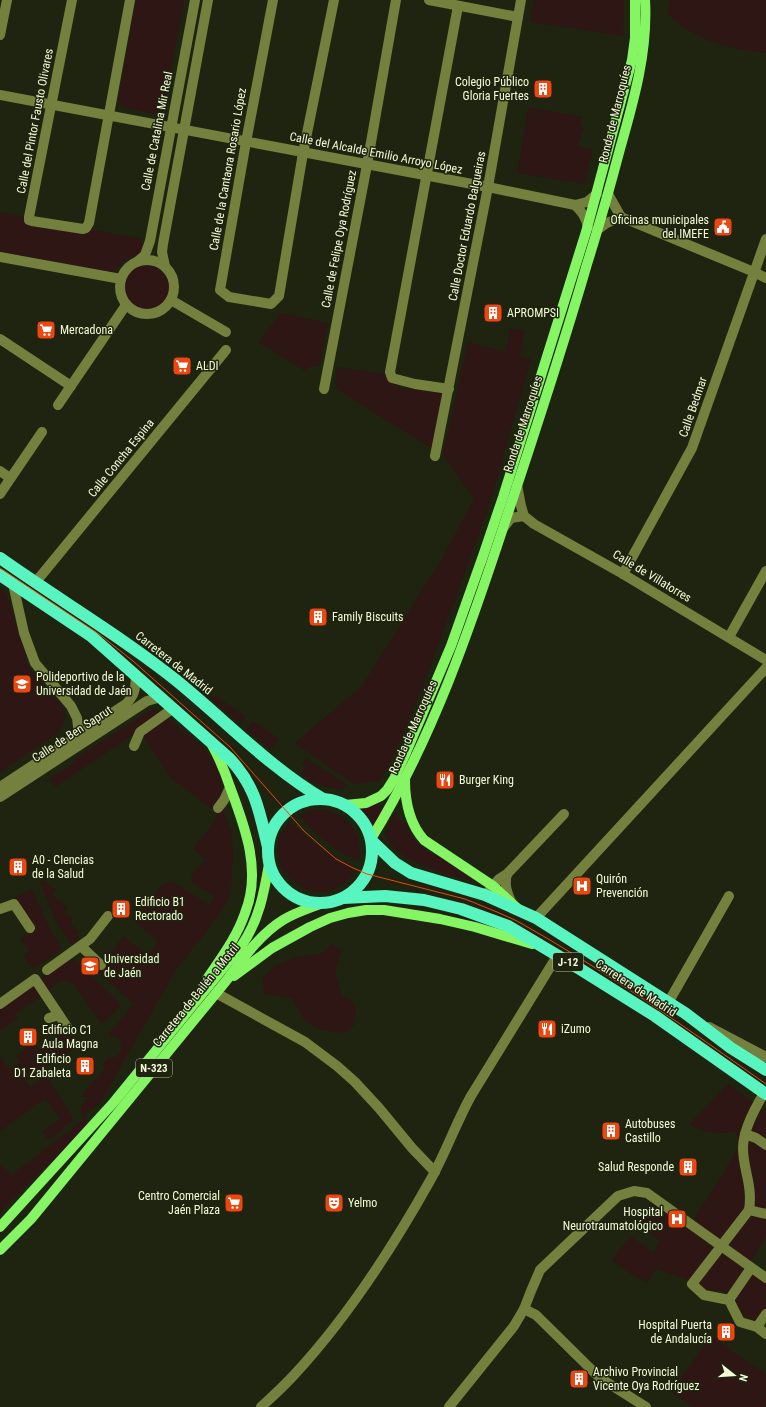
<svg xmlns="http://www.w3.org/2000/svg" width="766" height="1407" font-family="'Roboto Condensed',sans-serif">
<rect width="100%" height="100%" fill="#1e2410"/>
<g fill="#2e1614">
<polygon points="136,0 184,0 163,110 161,113 156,114 122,107 119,104 118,100"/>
<polygon points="534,0 624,0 623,36 530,22"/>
<polygon points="670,0 766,0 766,53 737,49 707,40 681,26 667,13"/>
<polygon points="528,107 582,117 581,126 584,127 578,146 593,150 584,184 517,173"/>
<polygon points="0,212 143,239 141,244 145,246 140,253 127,259 112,273 0,252"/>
<circle cx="147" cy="287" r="23"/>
<polygon points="281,313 328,323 319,367 311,366 305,371 258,342"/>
<polygon points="510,328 525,331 520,356 531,359 489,506 428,673 397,749 380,781 354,784 295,743 362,686 442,559 474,499 443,454 468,342 506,352"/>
<polygon points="337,367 385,374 387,378 400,388 445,392 437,433 431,448 335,388"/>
<polygon points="0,586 5,592 9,601 29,667 64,709 65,715 64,722 58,733 0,772"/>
<polygon points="214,696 216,696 246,717 240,724 210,698"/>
<path d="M155 708 200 744 212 758 222 780 224 813 231 829 233 853 231 887 227 902 217 918 176 970 100 1103 85 1115 88 1127 26 1186 0 1213V1163L11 1175 82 1121C83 1106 76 1110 89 1097H80L105 1068 103 1065 108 1057H116L121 1051C122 1043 121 1040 115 1036L109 1037V1033L126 1014 133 1003 96 971 124 936 147 955 158 942 133 920 164 883 173 882 209 905 214 896 193 883 191 875 205 860 193 848C201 838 223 817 215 805L212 809 172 779 139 731 55 787 49 779 72 764 76 758 148 712Z"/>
<polygon points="253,721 279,739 270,750 246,729"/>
<path d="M306 758 345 783 346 785 341 790C328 788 309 783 301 773L306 767 302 764Z"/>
<polygon points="376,804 384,810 374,827 368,817 359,808"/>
<path d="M319 809C346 811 364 834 359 861 336 852 314 834 299 815L312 810Z"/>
<path d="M393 815 407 825 411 835 418 844 436 857 438 854 484 884C453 875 399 866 385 834Z"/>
<path d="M290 821 304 835 328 854 355 871C322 923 248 866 290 821Z"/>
<polygon points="42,879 56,890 52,895 68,908 64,912 73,919 70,924 79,931 76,935 80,939 72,945 57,924 40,882"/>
<polygon points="32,889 50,929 62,949 33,969 23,956 30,950 20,940 33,930 12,899"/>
<polygon points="331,944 342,951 335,972 342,996 354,1003 356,1007 354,1025 346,1033 321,1030 305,1021 292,998 264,994 263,977 275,966 294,958 322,953"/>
<path d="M71 957 117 1000 120 1007 102 1024 72 983C64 979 56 981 51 989L15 1014 18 1018 0 1031V1007Z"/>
<polygon points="67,1030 78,1046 25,1081 30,1087 46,1076 73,1118 72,1121 49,1140 42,1132 60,1119 45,1099 0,1131 0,1057 9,1069 20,1062 16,1056 34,1043 38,1049"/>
<polygon points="728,1084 766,1112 766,1236 746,1270 766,1284 766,1307 755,1321 742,1314 730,1293 707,1290 689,1280 657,1269 647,1282 636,1277 612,1260 630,1236 653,1253 661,1242 648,1231 650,1228 643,1223 638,1224 653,1203 687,1229 708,1198 739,1147 736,1132 721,1133 705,1131 689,1125"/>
<polygon points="711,1336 766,1375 766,1404 764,1407 692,1407 671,1392"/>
</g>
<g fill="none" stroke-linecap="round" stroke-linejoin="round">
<g stroke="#74803e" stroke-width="10">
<polyline points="72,0 29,217 29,220 32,221 83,229 86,228 89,223 130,0"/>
<polyline points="273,0 246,142 220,290 229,297 271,304 279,296 303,153 334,0"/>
<polyline points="429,0 518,17"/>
<polyline points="0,35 7,0"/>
<polyline points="0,95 488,187 575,205 587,202 597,194"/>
<polyline points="608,194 621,217"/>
<path d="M575 205C582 212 586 217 588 228"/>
<polyline points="621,217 754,272 766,278"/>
<polyline points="597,230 607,223 621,217"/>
<polyline points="0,257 121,279"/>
<circle cx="147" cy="287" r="27"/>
<polyline points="137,262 145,255 150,241 195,0"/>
<polyline points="165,266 162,252 163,244 208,0"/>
<polyline points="171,300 226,332"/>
<polyline points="0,339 71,386"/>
<polyline points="324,389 367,165 396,0"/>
<polyline points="449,389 415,384 392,378 390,372 458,6"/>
<polyline points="58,405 126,305"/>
<polyline points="435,456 488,187 521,0"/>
<polyline points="0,471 10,478"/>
<polyline points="517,485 521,506 524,516 534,524 623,574 766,660"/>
<polyline points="0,494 42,432"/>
<polyline points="504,527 511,518 524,516"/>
<polyline points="623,574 692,448 766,239"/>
<polyline points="35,583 226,350"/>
<polyline points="13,584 24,633 35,663 71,706 77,718 79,735"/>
<polyline points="729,637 766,571"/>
<polyline points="134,746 140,732 168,712"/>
<path d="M0 787 126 704C136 693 135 689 136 675"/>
<polyline points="0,797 147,701 161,697"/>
<polyline points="218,808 224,800 230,787"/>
<path d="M507 874C504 885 507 892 511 902"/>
<polyline points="488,892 499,879 507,874 564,814"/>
<polyline points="0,909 14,904 30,928"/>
<polyline points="536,918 766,668"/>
<polyline points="81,946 101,965"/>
<polyline points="47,970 90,939 108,916"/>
<polyline points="216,993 305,1042 337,1066 355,1082 379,1108 412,1148 435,1172"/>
<polyline points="668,1003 729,896"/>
<polyline points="0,1004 35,979 69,1030"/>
<polyline points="49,1018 59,1015"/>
<polyline points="709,1027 766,1057"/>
<path d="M764 1093C755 1108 743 1131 743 1148 743 1170 753 1185 749 1210L692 1284 704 1295 729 1300 740 1322 757 1327 766 1334"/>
<polyline points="745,1134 756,1138 766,1145"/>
<polyline points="749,1210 766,1214"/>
<polyline points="729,1300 751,1268"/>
<polyline points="524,1309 536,1315 600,1378 646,1407"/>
<polyline points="757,1327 766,1314"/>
<path d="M261 1407C272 1397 283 1387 294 1375 347 1318 393 1247 431 1179 446 1152 456 1123 471 1096L557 956"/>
<polyline points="449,1407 514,1326 524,1309 531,1291 540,1270 618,1196 634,1191 647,1193 766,1278"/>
</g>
<g stroke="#86f564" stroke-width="10">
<path d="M405 780C405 802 409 823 424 840L493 886 517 908"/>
<polyline points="345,805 366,803 381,796 387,790 394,779 405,755 451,646 483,556 503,497 586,232 632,60 635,38 635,0"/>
<path d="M371 839C432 740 470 629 506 519 534 435 562 350 587 264 599 226 610 187 620 149 634 100 648 51 645 0"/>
<polyline points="234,976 272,948 310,927 330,918 348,913 366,910 384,910 440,919 475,927 532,944"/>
<path d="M207 979C221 958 237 937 245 913 262 871 245 827 230 787 225 772 220 759 212 745"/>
<path d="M0 1227 114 1102 242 945C259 920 264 893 269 864"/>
<path d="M0 1250 31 1219 226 981C242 960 259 935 283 920 294 913 307 909 320 904"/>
</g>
<g stroke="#59f5c0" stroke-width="12">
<path d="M0 558C59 600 121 636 177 681 226 721 269 767 323 799"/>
<path d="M0 575 91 636 230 759C256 787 259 811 268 847"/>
<circle cx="320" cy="851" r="52"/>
<polyline points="372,841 395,863 411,873 485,895 536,918 685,1013 731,1048 766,1070"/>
<polyline points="343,898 385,896 424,900 461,909 508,926 580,969 655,1016 766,1094"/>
</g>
<path stroke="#ef450f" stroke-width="1" d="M0 568 99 634 133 661 230 747 304 831 336 859 351 867 367 874 465 899 497 912 517 921C603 969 685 1027 766 1084"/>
</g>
<defs>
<g id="building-square" transform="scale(1)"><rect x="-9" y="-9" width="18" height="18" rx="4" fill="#ef450f" stroke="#1e2410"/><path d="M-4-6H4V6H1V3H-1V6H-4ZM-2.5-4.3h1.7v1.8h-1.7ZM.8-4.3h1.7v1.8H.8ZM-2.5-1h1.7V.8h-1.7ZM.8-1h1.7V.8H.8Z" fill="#fff"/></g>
<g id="civic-square" transform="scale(1)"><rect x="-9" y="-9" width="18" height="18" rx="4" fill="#ef450f" stroke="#1e2410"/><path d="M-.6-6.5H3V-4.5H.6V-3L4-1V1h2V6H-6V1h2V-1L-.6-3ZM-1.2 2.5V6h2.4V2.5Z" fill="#fff"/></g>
<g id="supermarket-square" transform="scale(1)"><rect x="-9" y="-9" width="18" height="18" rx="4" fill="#ef450f" stroke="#1e2410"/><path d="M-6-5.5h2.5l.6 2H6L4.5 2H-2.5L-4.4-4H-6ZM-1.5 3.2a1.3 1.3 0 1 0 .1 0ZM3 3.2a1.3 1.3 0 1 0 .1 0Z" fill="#fff"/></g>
<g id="university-square" transform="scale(1)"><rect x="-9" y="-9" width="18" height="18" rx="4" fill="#ef450f" stroke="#1e2410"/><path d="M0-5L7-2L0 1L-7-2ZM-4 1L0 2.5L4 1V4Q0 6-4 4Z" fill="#fff"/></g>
<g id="restaurant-square" transform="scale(1)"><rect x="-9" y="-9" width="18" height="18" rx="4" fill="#ef450f" stroke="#1e2410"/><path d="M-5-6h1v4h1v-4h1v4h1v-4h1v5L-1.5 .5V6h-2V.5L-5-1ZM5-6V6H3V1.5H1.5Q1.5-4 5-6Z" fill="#fff"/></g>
<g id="hospital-square" transform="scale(1)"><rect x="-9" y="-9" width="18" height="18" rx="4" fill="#ef450f" stroke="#1e2410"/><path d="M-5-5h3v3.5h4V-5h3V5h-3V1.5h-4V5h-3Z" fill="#fff"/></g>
<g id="theatre-square" transform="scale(1)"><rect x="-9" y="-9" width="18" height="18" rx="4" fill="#ef450f" stroke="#1e2410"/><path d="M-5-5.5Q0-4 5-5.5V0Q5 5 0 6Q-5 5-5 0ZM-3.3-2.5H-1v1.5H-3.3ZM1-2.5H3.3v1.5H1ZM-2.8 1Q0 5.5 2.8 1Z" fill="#fff"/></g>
</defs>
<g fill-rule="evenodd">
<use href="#building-square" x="543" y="89"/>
<use href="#civic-square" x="723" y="227"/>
<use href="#building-square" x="493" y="313"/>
<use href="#supermarket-square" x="46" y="330"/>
<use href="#supermarket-square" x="182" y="366"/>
<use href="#building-square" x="318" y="617"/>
<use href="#university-square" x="22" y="684"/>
<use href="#restaurant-square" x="445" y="780"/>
<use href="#building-square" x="18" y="867"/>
<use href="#hospital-square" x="582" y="886"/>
<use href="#building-square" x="121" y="909"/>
<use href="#university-square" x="90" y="966"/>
<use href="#restaurant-square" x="547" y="1029"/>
<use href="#building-square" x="28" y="1037"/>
<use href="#building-square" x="85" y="1066"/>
<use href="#building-square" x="611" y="1131"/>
<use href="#building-square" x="688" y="1167"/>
<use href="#supermarket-square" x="234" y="1203"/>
<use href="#theatre-square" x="334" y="1203"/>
<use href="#hospital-square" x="677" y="1219"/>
<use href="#building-square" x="726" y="1332"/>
<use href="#building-square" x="579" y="1379"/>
</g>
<g text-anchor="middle" stroke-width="3" stroke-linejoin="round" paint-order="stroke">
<g fill="#1e2410" stroke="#b3bb9b" stroke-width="1">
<rect x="553" y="953" width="30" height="18" rx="3"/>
<rect x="136" y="1059" width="36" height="18" rx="3"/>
</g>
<g font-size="11" font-weight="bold" fill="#f3fcd6">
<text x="568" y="966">J-12</text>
<text x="154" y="1072">N-323</text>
</g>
<g font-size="12" fill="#f3fcd6" stroke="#1e2410" text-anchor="start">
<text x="529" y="86" text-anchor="end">Colegio Público<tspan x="529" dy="14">Gloria Fuertes</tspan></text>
<text x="709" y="224" text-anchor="end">Oficinas municipales<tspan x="709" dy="14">del IMEFE</tspan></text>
<text x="507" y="317">APROMPSI</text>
<text x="60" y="334">Mercadona</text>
<text x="196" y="370">ALDI</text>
<text x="332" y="621">Family Biscuits</text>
<text x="36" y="681">Polideportivo de la<tspan x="36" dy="14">Universidad de Jaén</tspan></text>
<text x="459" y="784">Burger King</text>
<text x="32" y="864">A0 - CIencias<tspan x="32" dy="14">de la Salud</tspan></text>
<text x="596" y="883">Quirón<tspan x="596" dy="14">Prevención</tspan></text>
<text x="135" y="906">Edificio B1<tspan x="135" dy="14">Rectorado</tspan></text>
<text x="104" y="963">Universidad<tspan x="104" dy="14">de Jaén</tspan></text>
<text x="561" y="1033">iZumo</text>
<text x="42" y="1034">Edificio C1<tspan x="42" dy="14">Aula Magna</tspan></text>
<text x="71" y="1063" text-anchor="end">Edificio<tspan x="71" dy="14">D1 Zabaleta</tspan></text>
<text x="625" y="1128">Autobuses<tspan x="625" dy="14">Castillo</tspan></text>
<text x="674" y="1171" text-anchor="end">Salud Responde</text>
<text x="220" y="1200" text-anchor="end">Centro Comercial<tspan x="220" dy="14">Jaén Plaza</tspan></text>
<text x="348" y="1207">Yelmo</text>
<text x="663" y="1216" text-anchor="end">Hospital<tspan x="663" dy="14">Neurotraumatológico</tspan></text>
<text x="712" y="1329" text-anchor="end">Hospital Puerta<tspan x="712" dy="14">de Andalucía</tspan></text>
<text x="593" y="1376">Archivo Provincial<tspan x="593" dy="14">Vicente Oya Rodríguez</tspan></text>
</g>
<g font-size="12" fill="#f3fcd6" stroke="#1e2410">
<text transform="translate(615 114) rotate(-76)" y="4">Ronda de Marroquíes</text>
<text transform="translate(35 121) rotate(-79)" y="4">Calle del Pintor Fausto Olivares</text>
<text transform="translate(157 131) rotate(-79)" y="4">Calle de Catalina Mir Real</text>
<text transform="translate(376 153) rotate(11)" y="4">Calle del Alcalde Emilio Arroyo López</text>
<text transform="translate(228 169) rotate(-80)" y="4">Calle de la Cantaora Rosario López</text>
<text transform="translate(467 226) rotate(-79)" y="4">Calle Doctor Eduardo Balgueiras</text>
<text transform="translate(339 239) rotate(-79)" y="4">Calle de Felipe Oya Rodríguez</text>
<text transform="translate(693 407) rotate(-71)" y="4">Calle Bedmar</text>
<text transform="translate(523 424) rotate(-72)" y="4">Ronda de Marroquíes</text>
<text transform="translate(121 458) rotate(-51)" y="4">Calle Concha Espina</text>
<text transform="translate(652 576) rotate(31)" y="4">Calle de Villatorres</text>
<text transform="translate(174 663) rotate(38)" y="4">Carretera de Madrid</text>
<text transform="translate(413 727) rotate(-66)" y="4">Ronda de Marroquíes</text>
<text transform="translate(72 734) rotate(-33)" y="4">Calle de Ben Saprut</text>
<text transform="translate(636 988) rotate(33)" y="4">Carretera de Madrid</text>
<text transform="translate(196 995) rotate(-51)" y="4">Carretera de Bailén a Motril</text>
</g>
</g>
<g transform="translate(734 1375) rotate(107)" stroke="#1e2410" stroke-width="3" paint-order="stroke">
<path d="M0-3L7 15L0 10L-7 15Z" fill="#f3fcd6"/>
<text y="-6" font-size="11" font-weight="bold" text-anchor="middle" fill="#f3fcd6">N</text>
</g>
</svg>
